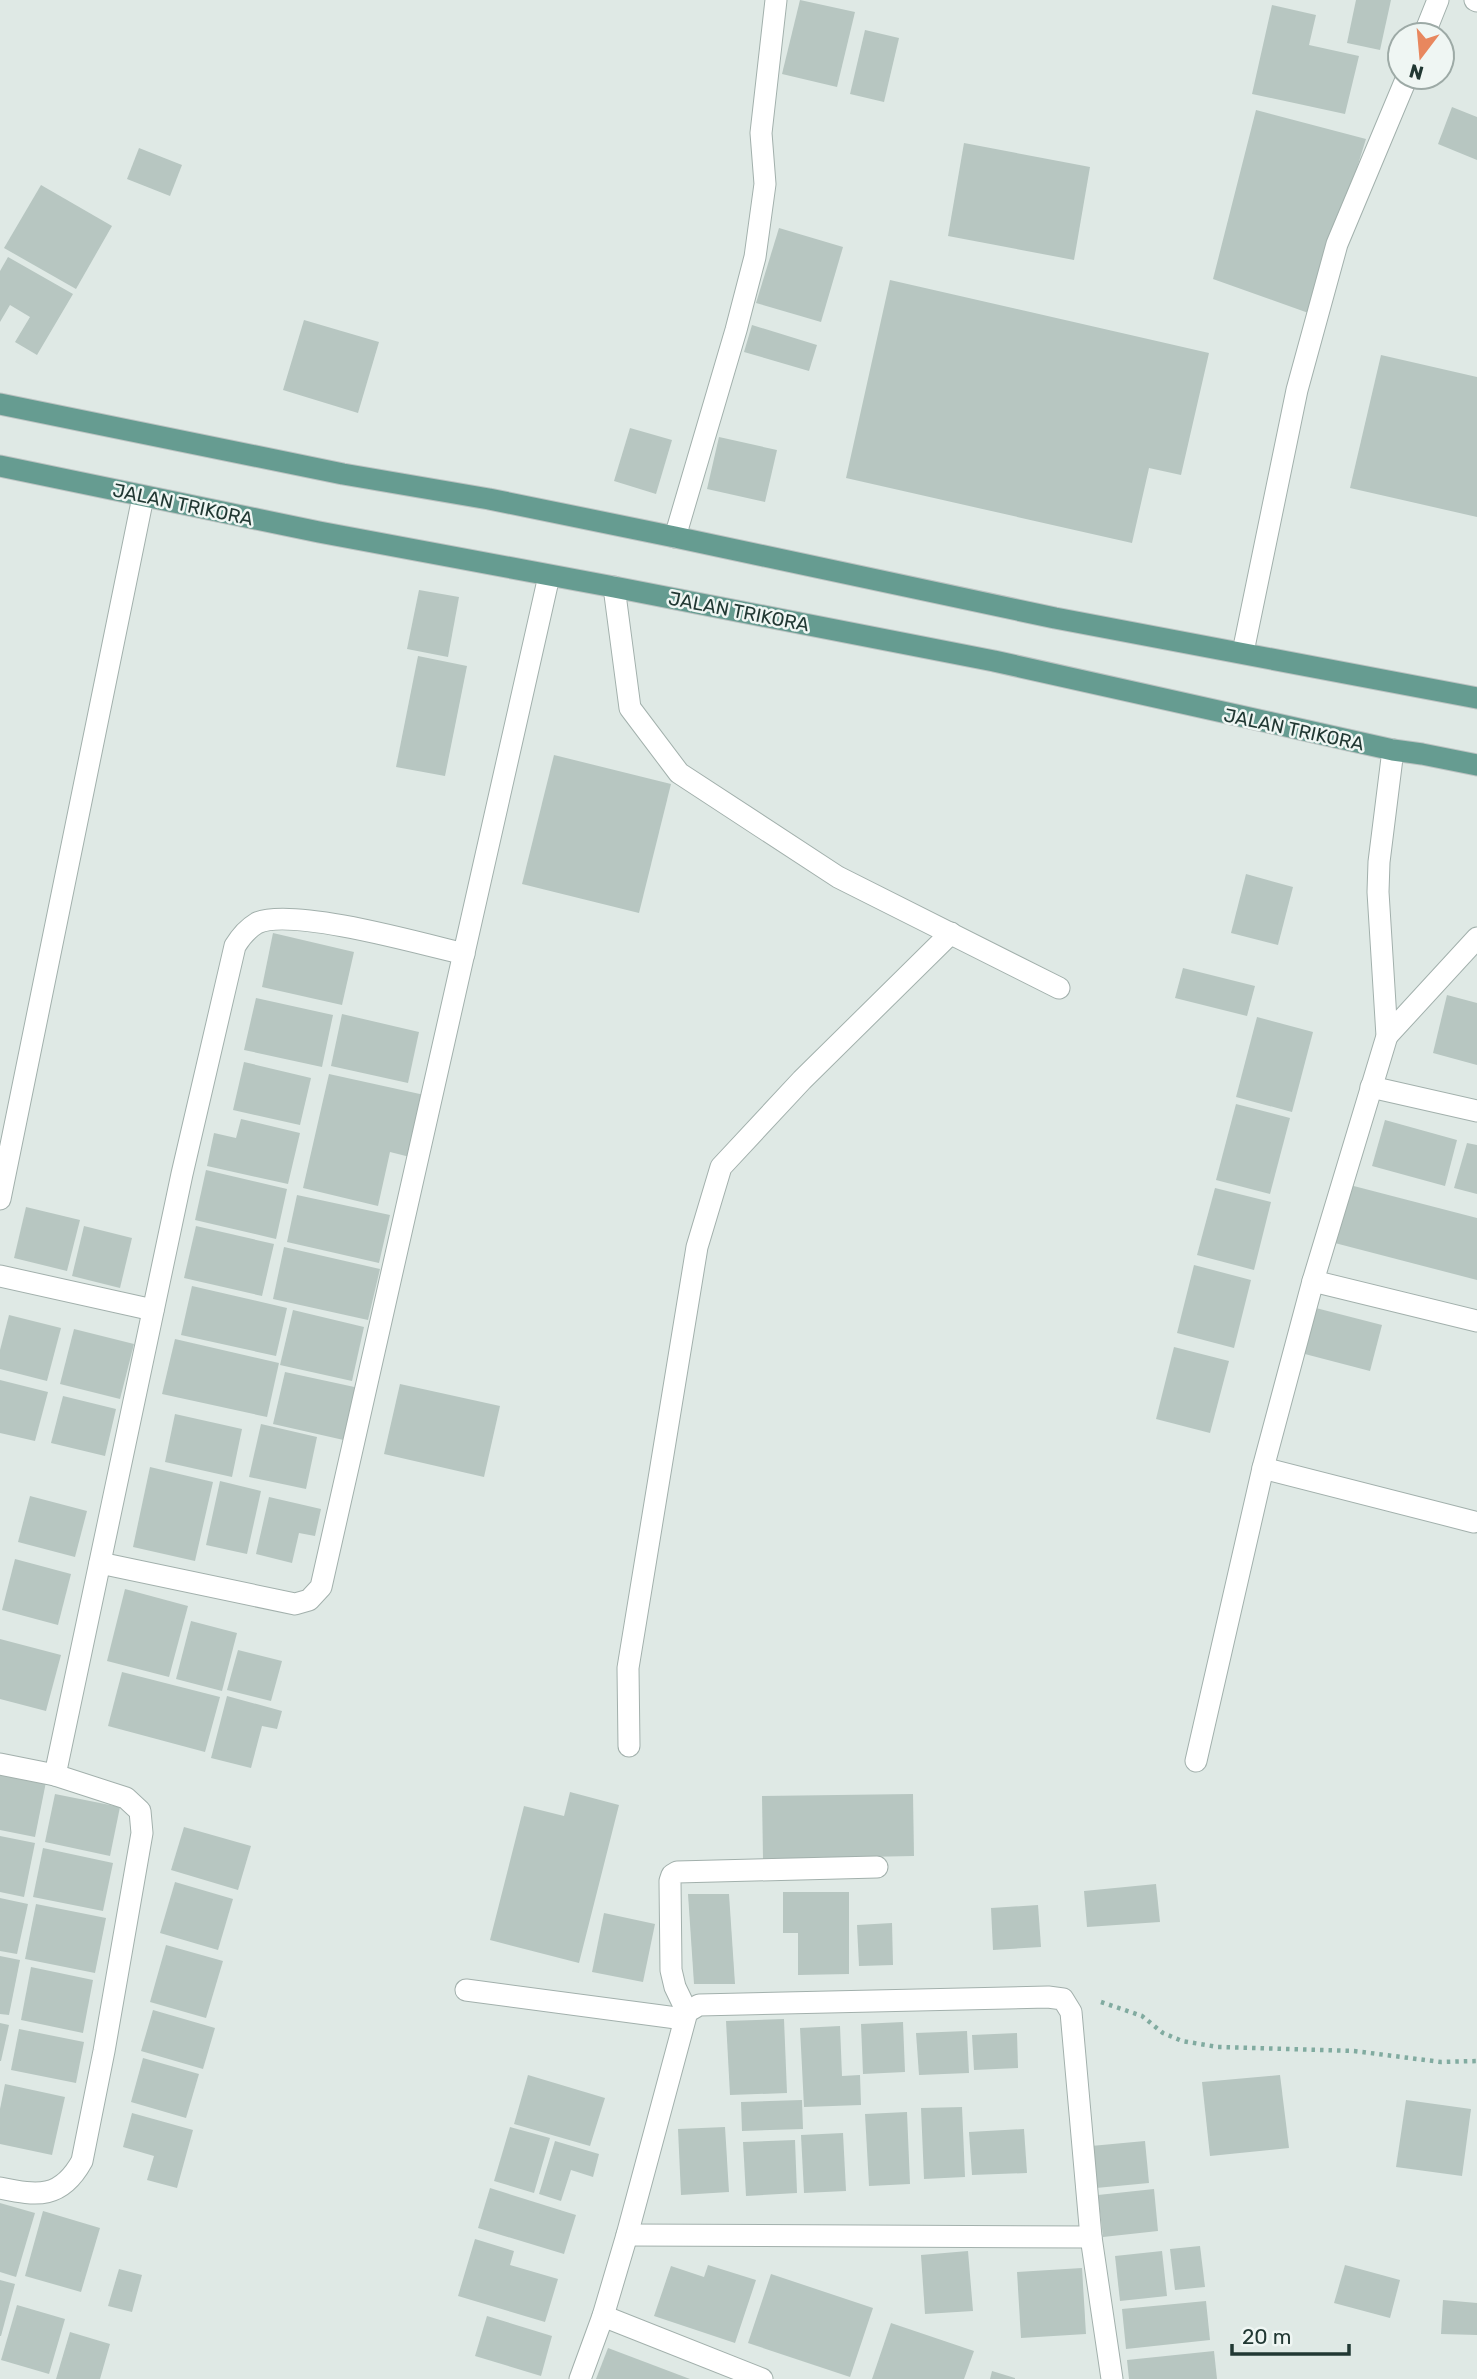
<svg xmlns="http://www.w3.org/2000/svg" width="1477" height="2379" font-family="Rubik,sans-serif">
<rect width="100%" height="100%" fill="#dfe9e5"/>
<g fill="#b7c6c1">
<polygon points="800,0 855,12 837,87 782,74"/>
<polygon points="1356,0 1391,0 1380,50 1347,43"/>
<polygon points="1272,5 1316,15 1309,45 1359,56 1345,114 1252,94"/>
<polygon points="865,30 899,38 884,102 850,94"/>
<polygon points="1452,107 1477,117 1477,160 1438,144"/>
<polygon points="1256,110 1366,139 1334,241 1314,315 1213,279"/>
<polygon points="964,143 1090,167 1074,260 948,236"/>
<polygon points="139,148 182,165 170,196 127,179"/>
<polygon points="41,185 112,226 76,289 4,248"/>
<polygon points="779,228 843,247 821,322 756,303"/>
<polygon points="8,257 73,294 37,355 15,342 30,317 10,305 0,322 0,271"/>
<polygon points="890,280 1209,353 1181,475 1149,468 1132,543 846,478"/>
<polygon points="304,320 379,342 358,413 283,390"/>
<polygon points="752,325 817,345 809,371 744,352"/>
<polygon points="1381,355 1477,377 1477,517 1350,488"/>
<polygon points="630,428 672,440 656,494 614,481"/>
<polygon points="719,437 777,450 765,502 707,489"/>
<polygon points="419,590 459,597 448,657 407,649"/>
<polygon points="418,656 467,666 445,776 396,767"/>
<polygon points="554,755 671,784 639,913 522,884"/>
<polygon points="1246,874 1293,887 1278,945 1231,933"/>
<polygon points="273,933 354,952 342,1005 262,987"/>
<polygon points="1183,968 1255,986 1247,1016 1175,998"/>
<polygon points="1447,995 1477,1003 1477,1065 1433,1053"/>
<polygon points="256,998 333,1015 322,1067 244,1050"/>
<polygon points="342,1014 419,1032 408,1083 331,1066"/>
<polygon points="1257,1017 1313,1032 1292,1112 1236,1097"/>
<polygon points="244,1062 311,1078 300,1125 233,1110"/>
<polygon points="329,1074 429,1096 414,1158 390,1152 378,1206 303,1188"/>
<polygon points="1236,1104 1290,1118 1270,1194 1216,1180"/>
<polygon points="241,1119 300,1133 288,1184 207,1166 214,1133 236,1138"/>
<polygon points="1385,1120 1457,1140 1445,1186 1372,1166"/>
<polygon points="1467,1143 1477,1145 1477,1194 1454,1188"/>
<polygon points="206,1170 287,1189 276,1239 195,1220"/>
<polygon points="1346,1184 1477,1218 1477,1280 1331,1242"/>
<polygon points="1215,1188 1271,1202 1254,1270 1197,1255"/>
<polygon points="297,1195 390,1215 379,1263 287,1242"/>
<polygon points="26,1207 80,1220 67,1271 14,1258"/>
<polygon points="84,1226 132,1238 120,1288 72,1276"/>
<polygon points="196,1226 274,1244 262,1296 184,1278"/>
<polygon points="284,1247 380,1269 368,1320 273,1299"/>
<polygon points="1194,1265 1251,1280 1234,1348 1177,1333"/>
<polygon points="192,1286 287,1308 276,1356 181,1335"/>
<polygon points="1312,1307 1382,1325 1370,1371 1301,1353"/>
<polygon points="293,1310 364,1327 352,1381 280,1365"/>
<polygon points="9,1315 61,1328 47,1381 0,1369 0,1350"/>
<polygon points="74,1329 134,1344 120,1399 60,1384"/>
<polygon points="175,1339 279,1363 267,1417 162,1394"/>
<polygon points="1174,1347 1229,1361 1210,1433 1156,1419"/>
<polygon points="285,1372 359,1388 348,1441 273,1424"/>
<polygon points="0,1380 48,1392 35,1441 0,1433"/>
<polygon points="400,1384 500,1406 484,1477 384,1454"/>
<polygon points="63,1396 116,1409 105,1456 51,1443"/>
<polygon points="175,1414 242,1429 232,1477 165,1462"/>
<polygon points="261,1424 317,1437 306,1489 249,1477"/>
<polygon points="150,1467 213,1482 195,1561 133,1547"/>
<polygon points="220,1481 261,1491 247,1554 206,1545"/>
<polygon points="30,1496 87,1511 75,1557 18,1542"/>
<polygon points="269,1497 321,1509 315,1536 299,1533 292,1563 256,1554"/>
<polygon points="15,1559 71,1574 58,1625 2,1610"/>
<polygon points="125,1589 188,1606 169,1677 107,1661"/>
<polygon points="191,1621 237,1633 222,1691 176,1679"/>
<polygon points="0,1639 61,1655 46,1711 0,1699"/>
<polygon points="238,1650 282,1661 271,1701 227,1690"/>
<polygon points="122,1672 220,1697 205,1752 108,1726"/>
<polygon points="227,1696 282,1711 277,1729 262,1726 251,1768 211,1758"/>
<polygon points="0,1772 46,1782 35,1837 0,1830"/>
<polygon points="570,1792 619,1805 579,1963 490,1940 524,1806 564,1816"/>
<polygon points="55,1794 120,1807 110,1856 45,1842"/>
<polygon points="913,1794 914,1856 763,1859 762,1796"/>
<polygon points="184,1827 251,1846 238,1890 171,1870"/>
<polygon points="0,1836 35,1843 24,1897 0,1892"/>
<polygon points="43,1848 113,1863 103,1911 33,1897"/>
<polygon points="175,1882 233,1899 218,1950 160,1933"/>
<polygon points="1156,1884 1160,1922 1087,1927 1084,1891"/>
<polygon points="783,1892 849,1892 849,1974 798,1975 798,1933 783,1933"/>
<polygon points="688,1894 729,1894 735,1984 694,1984"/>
<polygon points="0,1898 28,1904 17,1954 0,1951"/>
<polygon points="36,1904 106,1918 95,1973 25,1959"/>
<polygon points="1038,1905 1041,1947 993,1950 991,1908"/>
<polygon points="604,1913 655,1924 643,1982 592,1972"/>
<polygon points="892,1923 893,1965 859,1966 857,1925"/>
<polygon points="166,1945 223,1961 206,2018 150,2002"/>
<polygon points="0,1956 20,1960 9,2015 0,2014"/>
<polygon points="31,1967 93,1980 83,2033 21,2020"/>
<polygon points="153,2010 215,2028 203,2069 141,2051"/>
<polygon points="784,2019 787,2093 730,2095 726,2021"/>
<polygon points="903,2022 905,2072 863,2074 861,2024"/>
<polygon points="0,2023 9,2025 1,2061 0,2061"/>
<polygon points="840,2026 842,2076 860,2075 861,2105 804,2107 800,2028"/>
<polygon points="19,2029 84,2042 76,2083 11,2070"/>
<polygon points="967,2031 969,2073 919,2075 916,2033"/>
<polygon points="1017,2033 1018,2068 974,2070 972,2035"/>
<polygon points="143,2058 199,2074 186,2118 131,2102"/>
<polygon points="528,2075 605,2098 590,2146 514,2124"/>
<polygon points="1280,2075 1289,2148 1210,2156 1202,2082"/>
<polygon points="5,2084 65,2097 52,2155 0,2144 0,2109"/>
<polygon points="802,2100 803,2129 742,2131 741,2102"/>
<polygon points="1406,2100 1471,2109 1462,2176 1396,2167"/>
<polygon points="962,2107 965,2177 924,2179 921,2108"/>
<polygon points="907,2112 910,2184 869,2186 865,2114"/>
<polygon points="132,2113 193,2130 177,2188 147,2180 154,2156 123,2147"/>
<polygon points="510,2127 550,2138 534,2193 494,2181"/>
<polygon points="725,2127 729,2192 681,2195 678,2129"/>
<polygon points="1024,2129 1027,2173 972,2175 969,2132"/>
<polygon points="843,2133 846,2191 804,2193 801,2135"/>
<polygon points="795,2140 797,2193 746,2196 743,2142"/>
<polygon points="555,2141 599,2154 593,2177 571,2170 561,2201 539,2194"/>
<polygon points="1145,2141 1149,2183 1096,2188 1091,2146"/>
<polygon points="490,2188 576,2215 564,2254 478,2228"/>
<polygon points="1154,2189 1158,2231 1103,2237 1098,2195"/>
<polygon points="0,2203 35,2213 16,2277 0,2272"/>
<polygon points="43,2211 100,2228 81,2292 25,2276"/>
<polygon points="475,2239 514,2251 510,2265 558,2279 545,2322 458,2296"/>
<polygon points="1200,2246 1205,2287 1175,2290 1170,2249"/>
<polygon points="968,2251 973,2311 925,2314 921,2255"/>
<polygon points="1162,2251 1167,2296 1120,2301 1115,2256"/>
<polygon points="708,2265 756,2280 735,2343 654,2316 671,2266 704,2277"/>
<polygon points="1345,2265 1400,2280 1390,2318 1334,2303"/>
<polygon points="1082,2268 1086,2334 1021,2338 1017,2272"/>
<polygon points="119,2269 142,2275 132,2312 108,2306"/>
<polygon points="771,2274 873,2308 850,2377 748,2343"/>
<polygon points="0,2280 15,2284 1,2336 0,2336"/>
<polygon points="1443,2300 1477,2303 1477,2335 1441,2334"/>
<polygon points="1206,2301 1210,2340 1126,2349 1122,2309"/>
<polygon points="17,2305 65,2319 49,2374 1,2360"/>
<polygon points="487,2316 552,2336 541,2376 475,2356"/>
<polygon points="891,2323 974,2351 964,2379 872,2379"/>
<polygon points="70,2332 110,2344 100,2379 56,2379"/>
<polygon points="608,2348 690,2379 596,2379"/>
<polygon points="1214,2351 1217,2379 1129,2379 1127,2360"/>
<polygon points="992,2371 1015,2378 1015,2379 990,2379"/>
</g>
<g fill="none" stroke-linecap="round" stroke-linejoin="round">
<g stroke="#a2b0ac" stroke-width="23">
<g id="service">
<polyline points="675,537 736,330 755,257 765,184 761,133 776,0"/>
<polyline points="614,587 630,708 679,773 838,877 1059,988"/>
<polyline points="629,1746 628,1668 697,1247 721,1167 802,1080 951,933"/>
<polyline points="687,2012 675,1987 671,1970 670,1881 672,1875 677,1872 877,1867"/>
</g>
</g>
<g stroke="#a2b0ac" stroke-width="23">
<g id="minor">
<polyline points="1475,0 1477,1"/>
<polyline points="1424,35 1438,0"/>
<polyline points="1243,652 1297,390 1337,244 1407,77"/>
<polyline points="1387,1036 1477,938"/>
<polyline points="1371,1087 1477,1111"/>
<polyline points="0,1199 143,497"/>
<polyline points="0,1276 153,1310"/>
<polyline points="1313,1281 1477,1321"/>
<polyline points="1263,1468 1474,1522"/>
<polyline points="100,1563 295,1604 309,1600 321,1587 549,576"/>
<polyline points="1196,1761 1263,1468 1313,1281 1387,1036 1378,892 1379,862 1393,750"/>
<polyline points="0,1764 55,1775"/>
<polyline points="466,1990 684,2019"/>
<path d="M0 2188C38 2196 61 2199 82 2161L104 2051 142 1833 140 1811 126 1798 55 1775 182 1174 235 946C241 936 247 929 257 923 291 907 423 944 464 954"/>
<polyline points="627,2235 1091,2237"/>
<polyline points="603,2316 762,2379"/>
<polyline points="580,2379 603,2316 627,2235 687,2012 699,2005 1048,1997 1063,1999 1071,2012 1091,2237 1112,2379"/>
</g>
</g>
<g stroke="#bcc3c2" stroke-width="23">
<g id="primary">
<polyline points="0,404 343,474 489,499 675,537 1055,618 1477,698"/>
<polyline points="0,466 319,532 614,587 994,661 1393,750 1422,754 1477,765"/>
</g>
</g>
<polyline stroke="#81aba0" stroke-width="4.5" stroke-dasharray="3.5 5" stroke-linecap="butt" points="1101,2002 1142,2016 1163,2033 1182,2041 1218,2047 1354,2051 1441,2062 1477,2061"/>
<use href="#service" stroke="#fff" stroke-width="21"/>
<use href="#minor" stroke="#fff" stroke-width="21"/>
<use href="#primary" stroke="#669c91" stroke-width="21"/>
</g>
<g text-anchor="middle" stroke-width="5" stroke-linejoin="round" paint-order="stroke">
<g font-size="19" fill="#213833" stroke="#eff6f3">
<text transform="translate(183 504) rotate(12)" y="7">JALAN TRIKORA</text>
<text transform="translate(739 611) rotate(11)" y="7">JALAN TRIKORA</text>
<text transform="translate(1294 729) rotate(12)" y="7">JALAN TRIKORA</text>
</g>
</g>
<g transform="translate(1421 56) rotate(196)"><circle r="33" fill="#eff6f3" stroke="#9daaa6" stroke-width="2"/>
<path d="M0-5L12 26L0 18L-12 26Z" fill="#e8875e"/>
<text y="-10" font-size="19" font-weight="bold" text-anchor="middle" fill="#213833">N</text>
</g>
<path d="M1232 2344v10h117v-10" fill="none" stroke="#213833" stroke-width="3.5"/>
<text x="1242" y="2344" font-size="21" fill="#213833" stroke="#eff6f3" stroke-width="5" paint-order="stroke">20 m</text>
</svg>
